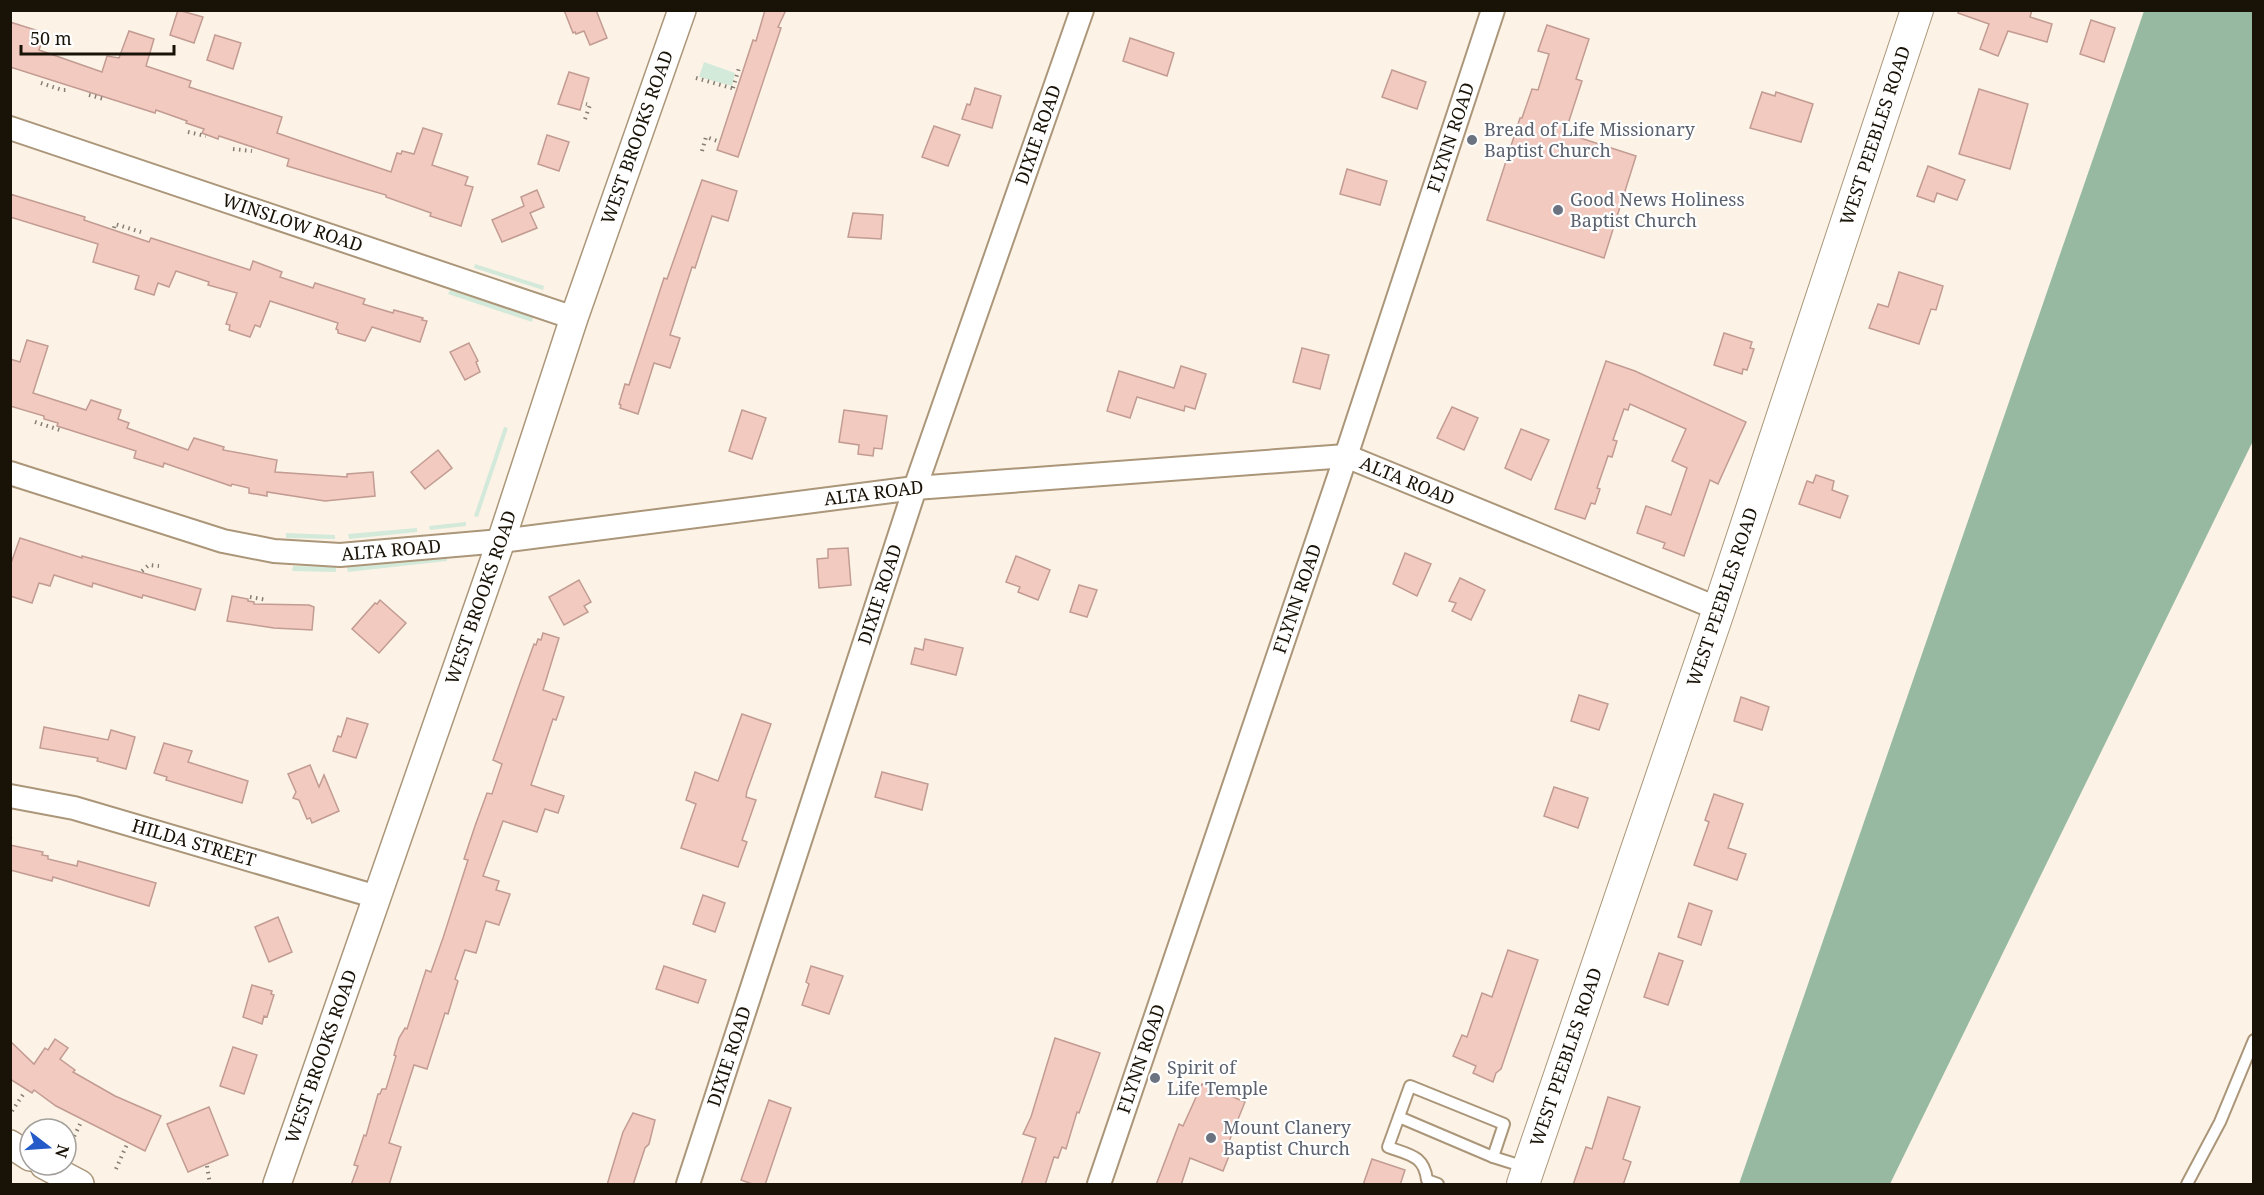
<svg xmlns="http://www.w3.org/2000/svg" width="2264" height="1195" font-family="'Noto Serif',serif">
<rect width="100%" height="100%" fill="#fcf3e6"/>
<g fill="#d3eada">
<polygon points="704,62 735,73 732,86 699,77"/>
<polygon points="475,264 544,286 543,290 474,268"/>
<polygon points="450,290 533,317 532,322 448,294"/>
<polygon points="504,427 508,428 478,517 474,516"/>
<polygon points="466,522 466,526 430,530 429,526"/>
<polygon points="417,528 417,532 349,539 348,534"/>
<polygon points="286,533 335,535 335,539 286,538"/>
<polygon points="447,557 447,561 348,572 347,567"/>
<polygon points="293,566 336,567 336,572 292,571"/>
</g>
<polygon fill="#97b9a2" points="2144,11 2253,11 2253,441 1890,1184 1739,1184"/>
<g fill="#f2cac0" stroke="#c29b92" stroke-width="1.5">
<polygon points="178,10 203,17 194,43 170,35"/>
<polygon points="564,10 596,10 607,38 590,45 584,31 576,34 575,32 573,33"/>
<polygon points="765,10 786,10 778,27 781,28 738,157 717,150 753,40 756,41"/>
<polygon points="1959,10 2032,10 2030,17 2052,24 2047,42 2008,31 1998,56 1980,49 1989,24 1958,13"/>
<polygon points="2091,20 2115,28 2104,62 2080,54"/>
<polygon points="10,22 45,33 39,50 102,72 107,56 119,58 129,31 154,39 146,66 191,81 189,87 282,117 277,133 391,172 397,153 401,154 402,151 414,154 423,128 442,134 432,165 468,177 465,185 473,187 461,226 430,216 431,213 386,197 386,195 287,166 289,159 219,136 218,139 202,133 204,129 186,123 187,121 156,110 155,113 10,67"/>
<polygon points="1547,25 1589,39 1576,79 1582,81 1565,133 1636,156 1604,258 1487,220 1520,118 1522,118 1532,89 1538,90 1549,54 1538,51"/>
<polygon points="215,35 241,43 233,69 207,60"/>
<polygon points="1130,38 1174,53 1167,76 1123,61"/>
<polygon points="1392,70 1426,82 1417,109 1382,97"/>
<polygon points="569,72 589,78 580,110 558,104"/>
<polygon points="975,88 1001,96 992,128 962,119 967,104 970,105"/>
<polygon points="1979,89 2028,104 2010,169 1959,154"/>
<polygon points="1762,92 1775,96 1776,92 1813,104 1801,142 1750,128"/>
<polygon points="934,126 960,135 948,166 922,157"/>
<polygon points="547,135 569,142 559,171 538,164"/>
<polygon points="1928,166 1965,180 1957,200 1937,193 1934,202 1917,196"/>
<polygon points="1347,169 1387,181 1380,205 1340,194"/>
<polygon points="702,180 737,191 728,221 712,216 695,268 692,267 670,335 680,338 670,368 654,363 638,414 620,408 621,405 619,404 625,384 629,385 664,278 667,279"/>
<polygon points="537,190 544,207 530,213 537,228 502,242 492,220 524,206 521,197"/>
<polygon points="10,194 85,217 84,220 149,242 151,238 250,270 253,261 282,272 280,277 313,288 315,283 365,299 363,304 393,313 394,310 423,318 422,320 427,321 420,342 372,327 365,341 338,333 338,330 336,329 338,323 270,301 260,327 255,325 250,337 229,330 230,325 226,324 237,293 208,285 209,282 176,271 169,287 158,283 154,295 135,289 139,276 93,262 98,244 10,217"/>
<polygon points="853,213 883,215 881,239 848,237"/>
<polygon points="1899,272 1943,286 1936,310 1931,309 1919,344 1869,328 1878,304 1888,307"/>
<polygon points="1724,333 1752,342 1750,348 1754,349 1747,370 1743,369 1742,374 1714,365"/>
<polygon points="27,340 48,346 33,393 86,410 91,400 121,410 118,419 129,423 127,428 188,450 194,438 224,447 223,450 277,460 275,472 347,477 347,474 373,472 375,496 325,501 267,492 267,496 249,493 249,488 232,484 231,486 164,463 163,467 134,458 136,451 57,426 58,423 44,419 44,416 10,406 10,359 20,362"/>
<polygon points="469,343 478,361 476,362 480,372 465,380 450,352"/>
<polygon points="1302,348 1329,355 1320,389 1293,382"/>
<polygon points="1606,361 1635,371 1746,422 1718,484 1710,480 1684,556 1663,548 1665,543 1637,533 1646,506 1671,515 1687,468 1672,461 1686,429 1630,404 1628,410 1624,409 1613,440 1617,441 1612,457 1608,456 1597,488 1600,489 1595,504 1591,503 1585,519 1555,509"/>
<polygon points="1181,366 1206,374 1195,409 1185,406 1184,411 1137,397 1130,418 1107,411 1119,371 1174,388"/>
<polygon points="1452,407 1478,418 1464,450 1437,438"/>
<polygon points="742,410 766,418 752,459 729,451"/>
<polygon points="844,410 887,416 882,449 874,448 873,456 858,454 859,445 839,442"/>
<polygon points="1521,429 1549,440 1531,480 1505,468"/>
<polygon points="438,450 452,468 425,489 411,472"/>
<polygon points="1816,475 1834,481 1832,490 1848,496 1840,518 1799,504 1807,481 1813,483"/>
<polygon points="20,538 82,558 82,556 201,589 195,610 143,595 142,598 93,583 92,587 54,575 50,586 39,583 32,603 10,596 10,566"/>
<polygon points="848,548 851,585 819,588 817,559 828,558 828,549"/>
<polygon points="1405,553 1431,564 1417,596 1393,584"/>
<polygon points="1016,556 1050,570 1038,600 1018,592 1020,587 1006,582"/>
<polygon points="1460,578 1485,590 1471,620 1452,611 1456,603 1449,601"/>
<polygon points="579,580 591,602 584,606 588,612 564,625 549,597"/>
<polygon points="1079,585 1097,590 1087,617 1070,612"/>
<polygon points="232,596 248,599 248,601 254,602 254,604 309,605 314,607 312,630 274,628 227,621"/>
<polygon points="380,600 406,623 379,653 352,629 375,603 377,604"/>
<polygon points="543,633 559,638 543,690 564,697 556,720 553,719 531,785 564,796 558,813 545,809 537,832 503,821 483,876 499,881 496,890 510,894 499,925 486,921 476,953 465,950 455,979 458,981 448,1014 445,1013 427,1069 414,1065 389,1143 401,1147 389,1185 351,1185 358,1166 354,1165 364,1135 366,1136 378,1094 380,1094 382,1089 386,1089 396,1056 394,1055 399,1038 405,1028 407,1029 426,970 431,972 443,938 468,860 464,859 475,826 487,793 492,794 502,764 493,760 521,680 534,644 536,645 538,639 541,640"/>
<polygon points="925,639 963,648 956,675 911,664 915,648 923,650"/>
<polygon points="1579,695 1608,704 1599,730 1571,721"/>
<polygon points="1741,697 1769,707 1762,730 1734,721"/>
<polygon points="742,714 771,724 747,791 746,797 756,800 742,840 747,842 738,867 681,848 696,804 686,800 695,772 718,781"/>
<polygon points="347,718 368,724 356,758 333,751 338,736 341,737"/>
<polygon points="44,727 108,740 111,730 135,737 126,769 97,761 98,758 40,748"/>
<polygon points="164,743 192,751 188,762 248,781 242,803 166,780 167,777 154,773"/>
<polygon points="310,765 319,787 324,775 339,811 312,823 310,818 307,819 299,800 293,798 296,792 288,774"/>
<polygon points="882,772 928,784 922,810 875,797"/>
<polygon points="1554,787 1588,798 1578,828 1544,816"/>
<polygon points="1714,794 1743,804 1728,848 1746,854 1737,880 1694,865 1709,822 1705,820"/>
<polygon points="10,845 43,852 42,855 48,856 48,859 77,866 78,861 156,883 149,906 53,877 52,881 10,870"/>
<polygon points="703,895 725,903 715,932 693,924"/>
<polygon points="1689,903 1712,911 1701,945 1678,937"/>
<polygon points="278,917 292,952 269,962 255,927"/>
<polygon points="1508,950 1538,960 1501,1069 1496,1073 1493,1082 1473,1073 1476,1066 1453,1056 1462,1035 1467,1037 1482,993 1492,997"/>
<polygon points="1659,953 1683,961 1668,1005 1644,997"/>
<polygon points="664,966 706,980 698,1003 656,989"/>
<polygon points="811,966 843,976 829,1014 802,1005 809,984 806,982"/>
<polygon points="252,985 272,991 271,994 274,995 267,1017 264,1016 262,1024 243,1017"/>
<polygon points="1055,1038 1100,1053 1079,1113 1077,1112 1066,1149 1062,1147 1058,1158 1054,1157 1045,1185 1021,1185 1036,1138 1023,1134 1031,1117"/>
<polygon points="55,1039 68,1048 60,1059 75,1070 73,1072 115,1096 161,1116 145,1151 56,1106 34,1090 32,1093 10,1079 10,1041 34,1064 45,1048 48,1050"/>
<polygon points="233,1047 257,1055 244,1094 220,1086"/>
<polygon points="1202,1084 1245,1102 1228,1144 1233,1146 1223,1171 1190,1158 1181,1185 1156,1185 1179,1124 1183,1126"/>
<polygon points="1608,1097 1640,1107 1623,1159 1631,1162 1623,1185 1573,1185 1586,1147 1592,1149"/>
<polygon points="769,1100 791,1108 765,1185 755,1185 741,1180"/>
<polygon points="209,1107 228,1155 188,1172 167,1124"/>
<polygon points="633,1113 655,1120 649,1144 645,1148 633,1185 607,1185 623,1132"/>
<polygon points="1372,1159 1405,1170 1400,1185 1363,1185"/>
</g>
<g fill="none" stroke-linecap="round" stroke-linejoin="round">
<g stroke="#ab9679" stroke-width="14">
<g id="service">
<polyline points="1399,1117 1493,1157 1525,1167"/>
<path d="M1438 1184 1427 1180C1424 1155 1409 1155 1388 1147L1410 1086 1504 1124 1493 1157"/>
<polyline points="2187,1184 2220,1122 2254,1040"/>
</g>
</g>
<g stroke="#ab9679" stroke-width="26">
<g id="minor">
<path id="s1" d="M10 128 574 318"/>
<path id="s2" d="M10 473 223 541 274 551 340 555 501 541 915 488 1346 456 1719 609"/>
<path id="s3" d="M10 796 74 808 377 897"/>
<path id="s4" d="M688 1184 915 488 1082 10"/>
<path id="s5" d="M1099 1184 1346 456 1493 10"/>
</g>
</g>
<g stroke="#ab9679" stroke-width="30">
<g id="tertiary">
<polyline points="10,1144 30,1157"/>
<polyline points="44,1165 80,1184"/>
<path id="s6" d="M277 1184 501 541 574 318 682 10"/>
</g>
</g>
<g stroke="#ab9679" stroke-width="34">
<g id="secondary">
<path id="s7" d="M1523 1184 1719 609 1917 10"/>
</g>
</g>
<g stroke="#867e72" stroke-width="4" stroke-dasharray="1.5 4.5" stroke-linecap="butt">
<polyline points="696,78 735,89"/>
<polyline points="41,83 62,90 66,90"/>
<polyline points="733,88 739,68"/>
<polyline points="89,95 104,99"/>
<polyline points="585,119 590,105 586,104"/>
<polyline points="188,132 206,136"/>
<polyline points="233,149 252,151"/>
<polyline points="702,151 706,137 717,141"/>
<polyline points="114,228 115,224 141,232"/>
<polyline points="35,422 60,430 61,427"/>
<polyline points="142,571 149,565 159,566"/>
<polyline points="250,597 267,600"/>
<polyline points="10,837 11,836"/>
<polyline points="12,1111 24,1093"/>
<polyline points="69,1147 82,1120"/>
<polyline points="207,1166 210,1184"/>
<polyline points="116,1169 128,1142"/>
</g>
<use href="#service" stroke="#fff" stroke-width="10"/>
<use href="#minor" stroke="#fff" stroke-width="22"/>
<use href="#tertiary" stroke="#fff" stroke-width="27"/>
<use href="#secondary" stroke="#fff" stroke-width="32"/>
</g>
<g fill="#6b7280" stroke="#fff" stroke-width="2">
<circle cx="1472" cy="140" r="6"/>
<circle cx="1558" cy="210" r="6"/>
<circle cx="1155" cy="1078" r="6"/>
<circle cx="1211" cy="1138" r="6"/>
</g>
<g text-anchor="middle" stroke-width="4.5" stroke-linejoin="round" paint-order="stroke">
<g font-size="18" fill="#5b616d" stroke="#fff" text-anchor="start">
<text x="1484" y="136">Bread of Life Missionary<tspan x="1484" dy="21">Baptist Church</tspan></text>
<text x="1570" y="206">Good News Holiness<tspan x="1570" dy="21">Baptist Church</tspan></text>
<text x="1167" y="1074">Spirit of<tspan x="1167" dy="21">Life Temple</tspan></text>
<text x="1223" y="1134">Mount Clanery<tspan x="1223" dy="21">Baptist Church</tspan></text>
</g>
<g font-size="18" fill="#191207" stroke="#fff">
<text dy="6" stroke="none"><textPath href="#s4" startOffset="1106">DIXIE ROAD</textPath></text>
<text dy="6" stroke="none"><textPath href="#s5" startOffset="1104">FLYNN ROAD</textPath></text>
<text dy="6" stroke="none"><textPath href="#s7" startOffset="1106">WEST PEEBLES ROAD</textPath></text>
<text dy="6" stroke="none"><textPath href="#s6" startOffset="1107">WEST BROOKS ROAD</textPath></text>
<text dy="6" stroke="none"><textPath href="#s1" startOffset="298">WINSLOW ROAD</textPath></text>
<text dy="6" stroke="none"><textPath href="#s2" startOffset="1419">ALTA ROAD</textPath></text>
<text dy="6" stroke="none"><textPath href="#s2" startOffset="879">ALTA ROAD</textPath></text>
<text dy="6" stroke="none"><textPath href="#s2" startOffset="393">ALTA ROAD</textPath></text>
<text dy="6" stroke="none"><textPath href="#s4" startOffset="620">DIXIE ROAD</textPath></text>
<text dy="6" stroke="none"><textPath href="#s6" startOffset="621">WEST BROOKS ROAD</textPath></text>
<text dy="6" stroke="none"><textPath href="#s5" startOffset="618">FLYNN ROAD</textPath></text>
<text dy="6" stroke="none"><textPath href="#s7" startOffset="620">WEST PEEBLES ROAD</textPath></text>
<text dy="6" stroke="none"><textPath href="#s3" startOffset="190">HILDA STREET</textPath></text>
<text dy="6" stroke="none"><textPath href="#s6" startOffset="135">WEST BROOKS ROAD</textPath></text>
<text dy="6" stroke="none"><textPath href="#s4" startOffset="134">DIXIE ROAD</textPath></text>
<text dy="6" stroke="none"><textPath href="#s5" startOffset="132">FLYNN ROAD</textPath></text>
<text dy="6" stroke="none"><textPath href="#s7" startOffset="134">WEST PEEBLES ROAD</textPath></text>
</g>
</g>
<rect width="2264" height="1195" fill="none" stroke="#191207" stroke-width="24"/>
<g transform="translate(48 1147) rotate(107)"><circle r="28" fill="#ffffff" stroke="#a3a09c" stroke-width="1.5"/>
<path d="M0-4.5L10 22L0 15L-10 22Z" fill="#245bc8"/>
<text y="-9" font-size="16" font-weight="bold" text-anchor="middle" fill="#191207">N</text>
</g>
<path d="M21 45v9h153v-9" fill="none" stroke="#191207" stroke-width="3"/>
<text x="30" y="45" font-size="18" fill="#191207" stroke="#ffffff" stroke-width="4.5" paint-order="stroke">50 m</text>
</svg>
